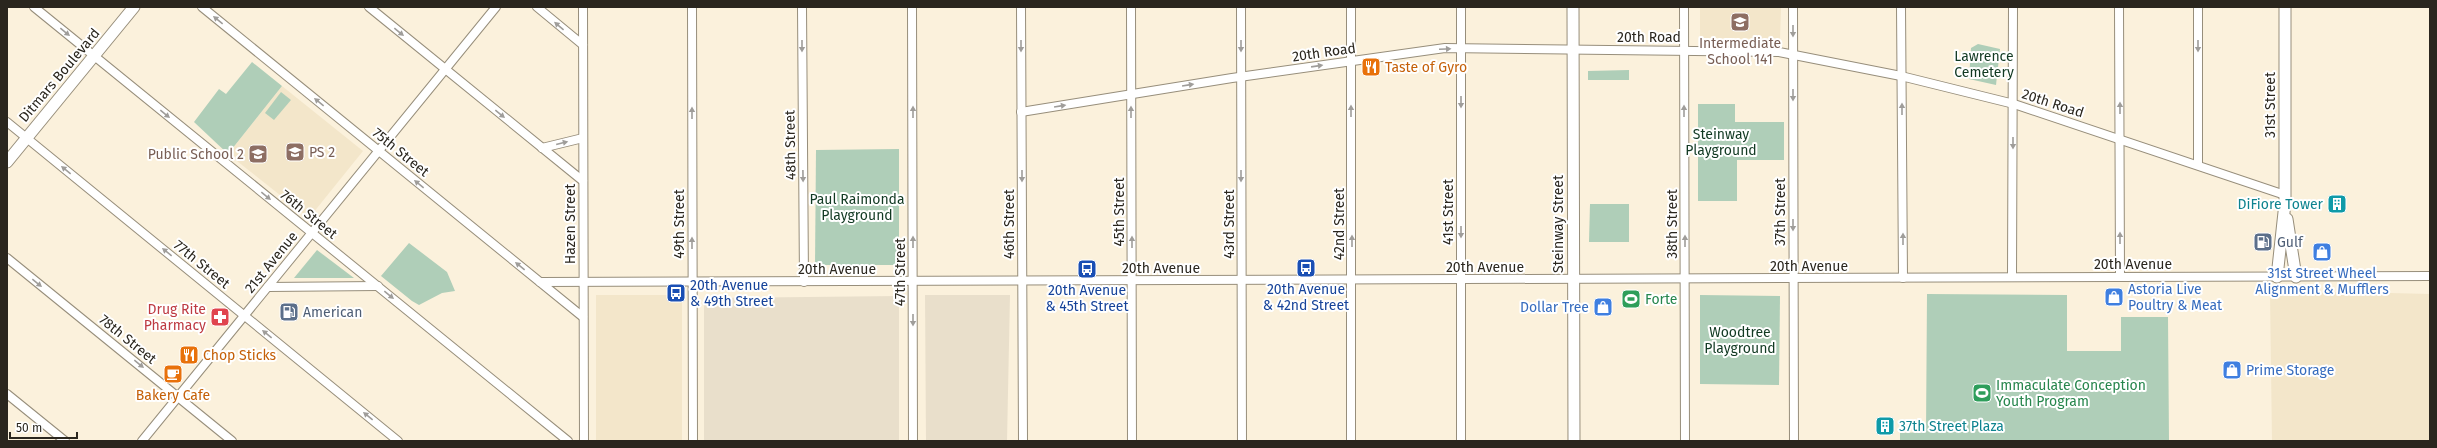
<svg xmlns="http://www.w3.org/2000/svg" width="2437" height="448" font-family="'Fira Sans',sans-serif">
<rect width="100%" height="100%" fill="#fbf1dc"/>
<g fill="#e9dfcb">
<polygon points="925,295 1010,295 1007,441 926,441"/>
<polygon points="899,296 899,441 704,441 704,298"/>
</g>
<g fill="#f3e6ca">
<polygon points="1700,7 1781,7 1780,39 1700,38"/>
<polygon points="282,86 363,151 309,218 228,154"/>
<polygon points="2350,292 2430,294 2430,441 2272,441 2270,294"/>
<rect x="596" y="295" width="86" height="146"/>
</g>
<g fill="#afceb8">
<polygon points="1978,44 2000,49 1996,85 1969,79 1971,48"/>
<polygon points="252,62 282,86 228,154 194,122 219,89 226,94"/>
<polygon points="1629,70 1629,80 1588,80 1588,71"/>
<polygon points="281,92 291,100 274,120 265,113"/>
<polygon points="1698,104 1735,104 1735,122 1784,122 1784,160 1737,160 1737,201 1698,201"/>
<polygon points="899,149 899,265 815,265 816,150"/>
<polygon points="1590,204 1629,204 1629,242 1589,242"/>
<polygon points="409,243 447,272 455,291 442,293 419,305 412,301 381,276"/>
<polygon points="317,250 354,278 294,278"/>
<polygon points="1927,294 2067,295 2067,351 2121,351 2121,317 2168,317 2169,441 1900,441 1900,433 1926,432"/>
<polygon points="1700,295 1780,296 1779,385 1700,384"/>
</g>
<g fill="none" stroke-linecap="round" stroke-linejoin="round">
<g stroke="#978e7b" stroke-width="10">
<g id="street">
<polyline points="34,7 568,441"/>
<polyline points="202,7 583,317"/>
<polyline points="369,7 583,181"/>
<polyline points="537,7 583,45"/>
<polyline points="583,7 584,441"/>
<polyline points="692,7 693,441"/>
<polyline points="802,7 804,282"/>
<polyline points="912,7 913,441"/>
<polyline points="1021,7 1023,441"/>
<polyline points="1131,7 1132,441"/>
<polyline points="1241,7 1242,441"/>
<polyline points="1351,7 1351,441"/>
<polyline points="1461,7 1461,441"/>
<polyline points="1684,7 1685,441"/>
<polyline points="1793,7 1794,441"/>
<polyline points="1901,7 1903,278"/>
<polyline points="2119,7 2120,277"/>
<polyline points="2198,7 2198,165"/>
<polyline points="1021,112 1232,78 1445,48 1779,52 1901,76 2014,104 2285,195"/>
<polyline points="7,122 398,441"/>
<polyline points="542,148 583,138"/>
<polyline points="7,258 232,441"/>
<polyline points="2012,277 2013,7"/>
<polyline points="540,282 2430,276"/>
<polyline points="268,287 378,286"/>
<polyline points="7,394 65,441"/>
<polyline points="142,441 496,7"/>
</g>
</g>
<g stroke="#978e7b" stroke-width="13">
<g id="secondary">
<polyline points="1573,7 1574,441"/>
<polyline points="7,162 134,7"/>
<polyline points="2287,219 2296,277"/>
<polyline points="2277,277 2285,203 2285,7"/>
</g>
</g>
<use href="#street" stroke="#fff" stroke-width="8"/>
<use href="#secondary" stroke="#fff" stroke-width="11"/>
</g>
<defs><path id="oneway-solid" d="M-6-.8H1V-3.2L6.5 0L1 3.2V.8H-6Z"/></defs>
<g fill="#9f9d9a">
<use href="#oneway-solid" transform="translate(218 20) rotate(-141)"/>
<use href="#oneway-solid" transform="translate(559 26) rotate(-140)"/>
<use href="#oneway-solid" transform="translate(1793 31) rotate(90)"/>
<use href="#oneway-solid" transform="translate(65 32) rotate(39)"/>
<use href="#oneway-solid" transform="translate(399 32) rotate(39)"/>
<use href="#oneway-solid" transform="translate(802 46) rotate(90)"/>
<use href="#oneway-solid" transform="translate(1021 46) rotate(90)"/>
<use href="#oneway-solid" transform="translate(1241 46) rotate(90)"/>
<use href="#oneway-solid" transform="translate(2198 46) rotate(90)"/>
<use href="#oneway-solid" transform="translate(1445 49) rotate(-3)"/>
<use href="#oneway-solid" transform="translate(1317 66) rotate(-8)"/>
<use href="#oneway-solid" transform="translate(1188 85) rotate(-9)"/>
<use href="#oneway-solid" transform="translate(1793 95) rotate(90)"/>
<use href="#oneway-solid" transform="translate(319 102) rotate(-141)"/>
<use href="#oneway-solid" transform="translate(1461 102) rotate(90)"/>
<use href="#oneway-solid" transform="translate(1060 106) rotate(-9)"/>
<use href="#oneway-solid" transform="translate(2120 108) rotate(-90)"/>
<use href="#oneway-solid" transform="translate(1902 109) rotate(-90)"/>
<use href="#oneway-solid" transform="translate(1351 111) rotate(-90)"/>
<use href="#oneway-solid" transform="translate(1684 111) rotate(-90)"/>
<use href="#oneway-solid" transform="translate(913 112) rotate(-90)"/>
<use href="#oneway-solid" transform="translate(1131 112) rotate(-90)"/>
<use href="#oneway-solid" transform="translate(692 113) rotate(-90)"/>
<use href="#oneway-solid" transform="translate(165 114) rotate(39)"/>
<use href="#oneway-solid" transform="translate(500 114) rotate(39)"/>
<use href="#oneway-solid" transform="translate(562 143) rotate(-14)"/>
<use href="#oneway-solid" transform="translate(2013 143) rotate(90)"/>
<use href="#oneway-solid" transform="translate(66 170) rotate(-141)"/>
<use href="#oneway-solid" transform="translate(803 176) rotate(89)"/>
<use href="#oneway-solid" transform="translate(1022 176) rotate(90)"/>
<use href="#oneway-solid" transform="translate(1241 176) rotate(90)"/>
<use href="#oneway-solid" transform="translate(419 184) rotate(-141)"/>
<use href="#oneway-solid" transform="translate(266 196) rotate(39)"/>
<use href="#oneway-solid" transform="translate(1793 225) rotate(90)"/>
<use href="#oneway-solid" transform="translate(1461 232) rotate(90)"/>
<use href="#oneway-solid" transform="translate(2120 238) rotate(-90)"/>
<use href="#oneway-solid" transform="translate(1903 239) rotate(-90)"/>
<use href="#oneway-solid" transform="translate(1352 241) rotate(-90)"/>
<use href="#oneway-solid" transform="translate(1685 241) rotate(-90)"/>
<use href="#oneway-solid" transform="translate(913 242) rotate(-90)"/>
<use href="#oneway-solid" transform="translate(1132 242) rotate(-90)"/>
<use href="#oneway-solid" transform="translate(692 243) rotate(-90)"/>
<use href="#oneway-solid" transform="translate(167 252) rotate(-141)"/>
<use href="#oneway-solid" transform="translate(520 266) rotate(-141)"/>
<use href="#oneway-solid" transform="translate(37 283) rotate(39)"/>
<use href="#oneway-solid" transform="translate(389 295) rotate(39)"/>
<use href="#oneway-solid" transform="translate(913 320) rotate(90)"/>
<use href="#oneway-solid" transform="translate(267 334) rotate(-141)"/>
<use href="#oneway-solid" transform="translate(139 364) rotate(39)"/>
<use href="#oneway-solid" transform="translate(368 416) rotate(-141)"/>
</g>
<defs>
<g id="school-square" transform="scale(1)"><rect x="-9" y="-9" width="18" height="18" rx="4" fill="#8d6e63" stroke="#fff"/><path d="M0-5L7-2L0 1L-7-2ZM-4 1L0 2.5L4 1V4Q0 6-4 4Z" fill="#fff"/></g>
<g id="restaurant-square" transform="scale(1)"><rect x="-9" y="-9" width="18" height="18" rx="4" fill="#e8710a" stroke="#fff"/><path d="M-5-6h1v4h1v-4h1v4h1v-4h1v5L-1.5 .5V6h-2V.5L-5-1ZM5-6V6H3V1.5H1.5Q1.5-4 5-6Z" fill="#fff"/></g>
<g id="building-square" transform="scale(1)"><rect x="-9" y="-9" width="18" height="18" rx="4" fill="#0f9aa8" stroke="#fff"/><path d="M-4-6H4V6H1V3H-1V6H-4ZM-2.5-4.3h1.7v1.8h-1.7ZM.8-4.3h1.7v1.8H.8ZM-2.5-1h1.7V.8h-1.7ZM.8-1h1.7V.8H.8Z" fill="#fff"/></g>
<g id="fuel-square" transform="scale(1)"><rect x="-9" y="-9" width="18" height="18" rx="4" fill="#5c6f8a" stroke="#fff"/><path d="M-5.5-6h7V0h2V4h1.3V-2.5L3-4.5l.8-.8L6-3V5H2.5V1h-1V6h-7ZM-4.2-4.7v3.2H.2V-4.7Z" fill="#fff"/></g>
<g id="shop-square" transform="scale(1)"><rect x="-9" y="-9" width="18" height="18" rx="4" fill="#3f7fe0" stroke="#fff"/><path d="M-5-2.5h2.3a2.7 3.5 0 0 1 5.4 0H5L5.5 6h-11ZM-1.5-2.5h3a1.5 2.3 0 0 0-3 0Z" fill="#fff"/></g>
<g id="bus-square" transform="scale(1)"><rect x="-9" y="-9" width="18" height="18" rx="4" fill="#1a4fb4" stroke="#fff"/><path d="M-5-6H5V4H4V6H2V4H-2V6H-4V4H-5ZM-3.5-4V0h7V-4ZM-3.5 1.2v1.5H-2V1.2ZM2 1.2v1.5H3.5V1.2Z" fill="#fff"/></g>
<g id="stadium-square" transform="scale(1)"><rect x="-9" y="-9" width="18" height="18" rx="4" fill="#2e9e5b" stroke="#fff"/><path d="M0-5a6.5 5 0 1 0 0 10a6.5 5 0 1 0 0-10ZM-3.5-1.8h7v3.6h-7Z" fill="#fff"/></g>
<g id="pharmacy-square" transform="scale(1)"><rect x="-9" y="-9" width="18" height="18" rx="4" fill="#e0444e" stroke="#fff"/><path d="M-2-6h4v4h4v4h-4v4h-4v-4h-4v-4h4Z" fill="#fff"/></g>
<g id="cafe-square" transform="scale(1)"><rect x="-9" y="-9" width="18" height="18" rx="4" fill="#e8710a" stroke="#fff"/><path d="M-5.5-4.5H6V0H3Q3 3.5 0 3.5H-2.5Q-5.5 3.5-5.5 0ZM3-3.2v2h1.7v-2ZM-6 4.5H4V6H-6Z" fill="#fff"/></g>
</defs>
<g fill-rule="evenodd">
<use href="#school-square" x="1740" y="22"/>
<use href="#restaurant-square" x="1371" y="67"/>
<use href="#school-square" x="295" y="152"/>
<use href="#school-square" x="258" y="154"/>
<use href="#building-square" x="2337" y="204"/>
<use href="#fuel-square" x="2263" y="242"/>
<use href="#shop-square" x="2322" y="252"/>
<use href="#bus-square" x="1306" y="268"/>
<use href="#bus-square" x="1087" y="269"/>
<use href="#bus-square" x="676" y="293"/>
<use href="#shop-square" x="2114" y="297"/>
<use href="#stadium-square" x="1631" y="299"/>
<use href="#shop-square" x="1603" y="307"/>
<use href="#fuel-square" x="289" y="312"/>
<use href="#pharmacy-square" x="220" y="317"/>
<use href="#restaurant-square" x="189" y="355"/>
<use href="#shop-square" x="2232" y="370"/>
<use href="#cafe-square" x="173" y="374"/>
<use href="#stadium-square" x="1982" y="393"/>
<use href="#building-square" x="1885" y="426"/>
</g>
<g text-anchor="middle" stroke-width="4" stroke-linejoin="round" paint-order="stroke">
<g font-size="14" fill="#2a261e" stroke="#fff">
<text x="1649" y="42">20th Road</text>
<text transform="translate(1324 52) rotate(-8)" y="5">20th Road</text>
<text transform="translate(59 75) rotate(-50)" y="5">Ditmars Boulevard</text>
<text transform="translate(2053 103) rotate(18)" y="5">20th Road</text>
<text transform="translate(2270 105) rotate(-90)" y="5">31st Street</text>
<text transform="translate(790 145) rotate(-91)" y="5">48th Street</text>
<text transform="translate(401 152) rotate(39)" y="5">75th Street</text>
<text transform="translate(1119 212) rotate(-90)" y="5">45th Street</text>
<text transform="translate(1448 212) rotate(-90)" y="5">41st Street</text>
<text transform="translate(1780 212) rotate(-90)" y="5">37th Street</text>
<text transform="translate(309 214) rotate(39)" y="5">76th Street</text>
<text transform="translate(570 224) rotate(-90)" y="5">Hazen Street</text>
<text transform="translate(679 224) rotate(-90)" y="5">49th Street</text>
<text transform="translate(1009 224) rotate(-90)" y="5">46th Street</text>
<text transform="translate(1229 224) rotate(-90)" y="5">43rd Street</text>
<text transform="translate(1339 224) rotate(-90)" y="5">42nd Street</text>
<text transform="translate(1558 224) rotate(-90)" y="5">Steinway Street</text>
<text transform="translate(1672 224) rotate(-90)" y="5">38th Street</text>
<text transform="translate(271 262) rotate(-51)" y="5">21st Avenue</text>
<text transform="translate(202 264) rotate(39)" y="5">77th Street</text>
<text x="2133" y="269">20th Avenue</text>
<text x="1809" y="271">20th Avenue</text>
<text x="1485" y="272">20th Avenue</text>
<text x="1161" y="273">20th Avenue</text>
<text x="837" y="274">20th Avenue</text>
<text transform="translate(900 272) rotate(-90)" y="5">47th Street</text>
<text transform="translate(128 339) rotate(39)" y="5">78th Street</text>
</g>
<g font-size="14" fill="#785e54" stroke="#fff">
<text x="1740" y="48">Intermediate<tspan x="1740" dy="16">School 141</tspan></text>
<text x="309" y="157" text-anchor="start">PS 2</text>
<text x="244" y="159" text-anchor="end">Public School 2</text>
</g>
<g font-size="14" fill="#113922" stroke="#fff">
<text x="1984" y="61">Lawrence<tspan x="1984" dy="16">Cemetery</tspan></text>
<text x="1721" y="139">Steinway<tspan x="1721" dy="16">Playground</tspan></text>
<text x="857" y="204">Paul Raimonda<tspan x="857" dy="16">Playground</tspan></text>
<text x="1740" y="337">Woodtree<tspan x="1740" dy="16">Playground</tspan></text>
</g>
<g font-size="14" fill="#c56008" stroke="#fff" text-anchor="start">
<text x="1385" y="72">Taste of Gyro</text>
<text x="203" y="360">Chop Sticks</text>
<text x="173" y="400" text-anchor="middle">Bakery Cafe</text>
</g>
<g font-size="14" fill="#0d838f" stroke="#fff" text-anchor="end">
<text x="2323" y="209">DiFiore Tower</text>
<text x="1899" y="431" text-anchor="start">37th Street Plaza</text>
</g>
<g font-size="14" fill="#4e5e75" stroke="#fff" text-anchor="start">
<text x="2277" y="247">Gulf</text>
<text x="303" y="317">American</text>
</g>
<g font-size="14" fill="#366cbe" stroke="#fff" text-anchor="start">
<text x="2322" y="278" text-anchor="middle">31st Street Wheel<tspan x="2322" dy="16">Alignment &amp; Mufflers</tspan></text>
<text x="2128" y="294">Astoria Live<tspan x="2128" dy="16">Poultry &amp; Meat</tspan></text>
<text x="1589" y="312" text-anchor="end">Dollar Tree</text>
<text x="2246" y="375">Prime Storage</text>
</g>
<g font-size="14" fill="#164399" stroke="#fff">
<text x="690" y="290" text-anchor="start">20th Avenue<tspan x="690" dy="16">&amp; 49th Street</tspan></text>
<text x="1306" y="294">20th Avenue<tspan x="1306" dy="16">&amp; 42nd Street</tspan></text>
<text x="1087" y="295">20th Avenue<tspan x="1087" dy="16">&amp; 45th Street</tspan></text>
</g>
<g font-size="14" fill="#27864d" stroke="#fff" text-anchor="start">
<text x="1645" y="304">Forte</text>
<text x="1996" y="390">Immaculate Conception<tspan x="1996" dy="16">Youth Program</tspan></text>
</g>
<g font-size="14" fill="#be3a42" stroke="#fff" text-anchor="end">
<text x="206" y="314">Drug Rite<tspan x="206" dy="16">Pharmacy</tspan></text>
</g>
</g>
<rect width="2437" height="448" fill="none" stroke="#2a261e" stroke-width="16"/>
<path d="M10 432v6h67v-6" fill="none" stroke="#2a261e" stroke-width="2"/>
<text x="16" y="432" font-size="12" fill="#2a261e" stroke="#ffffff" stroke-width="3" paint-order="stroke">50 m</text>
</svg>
